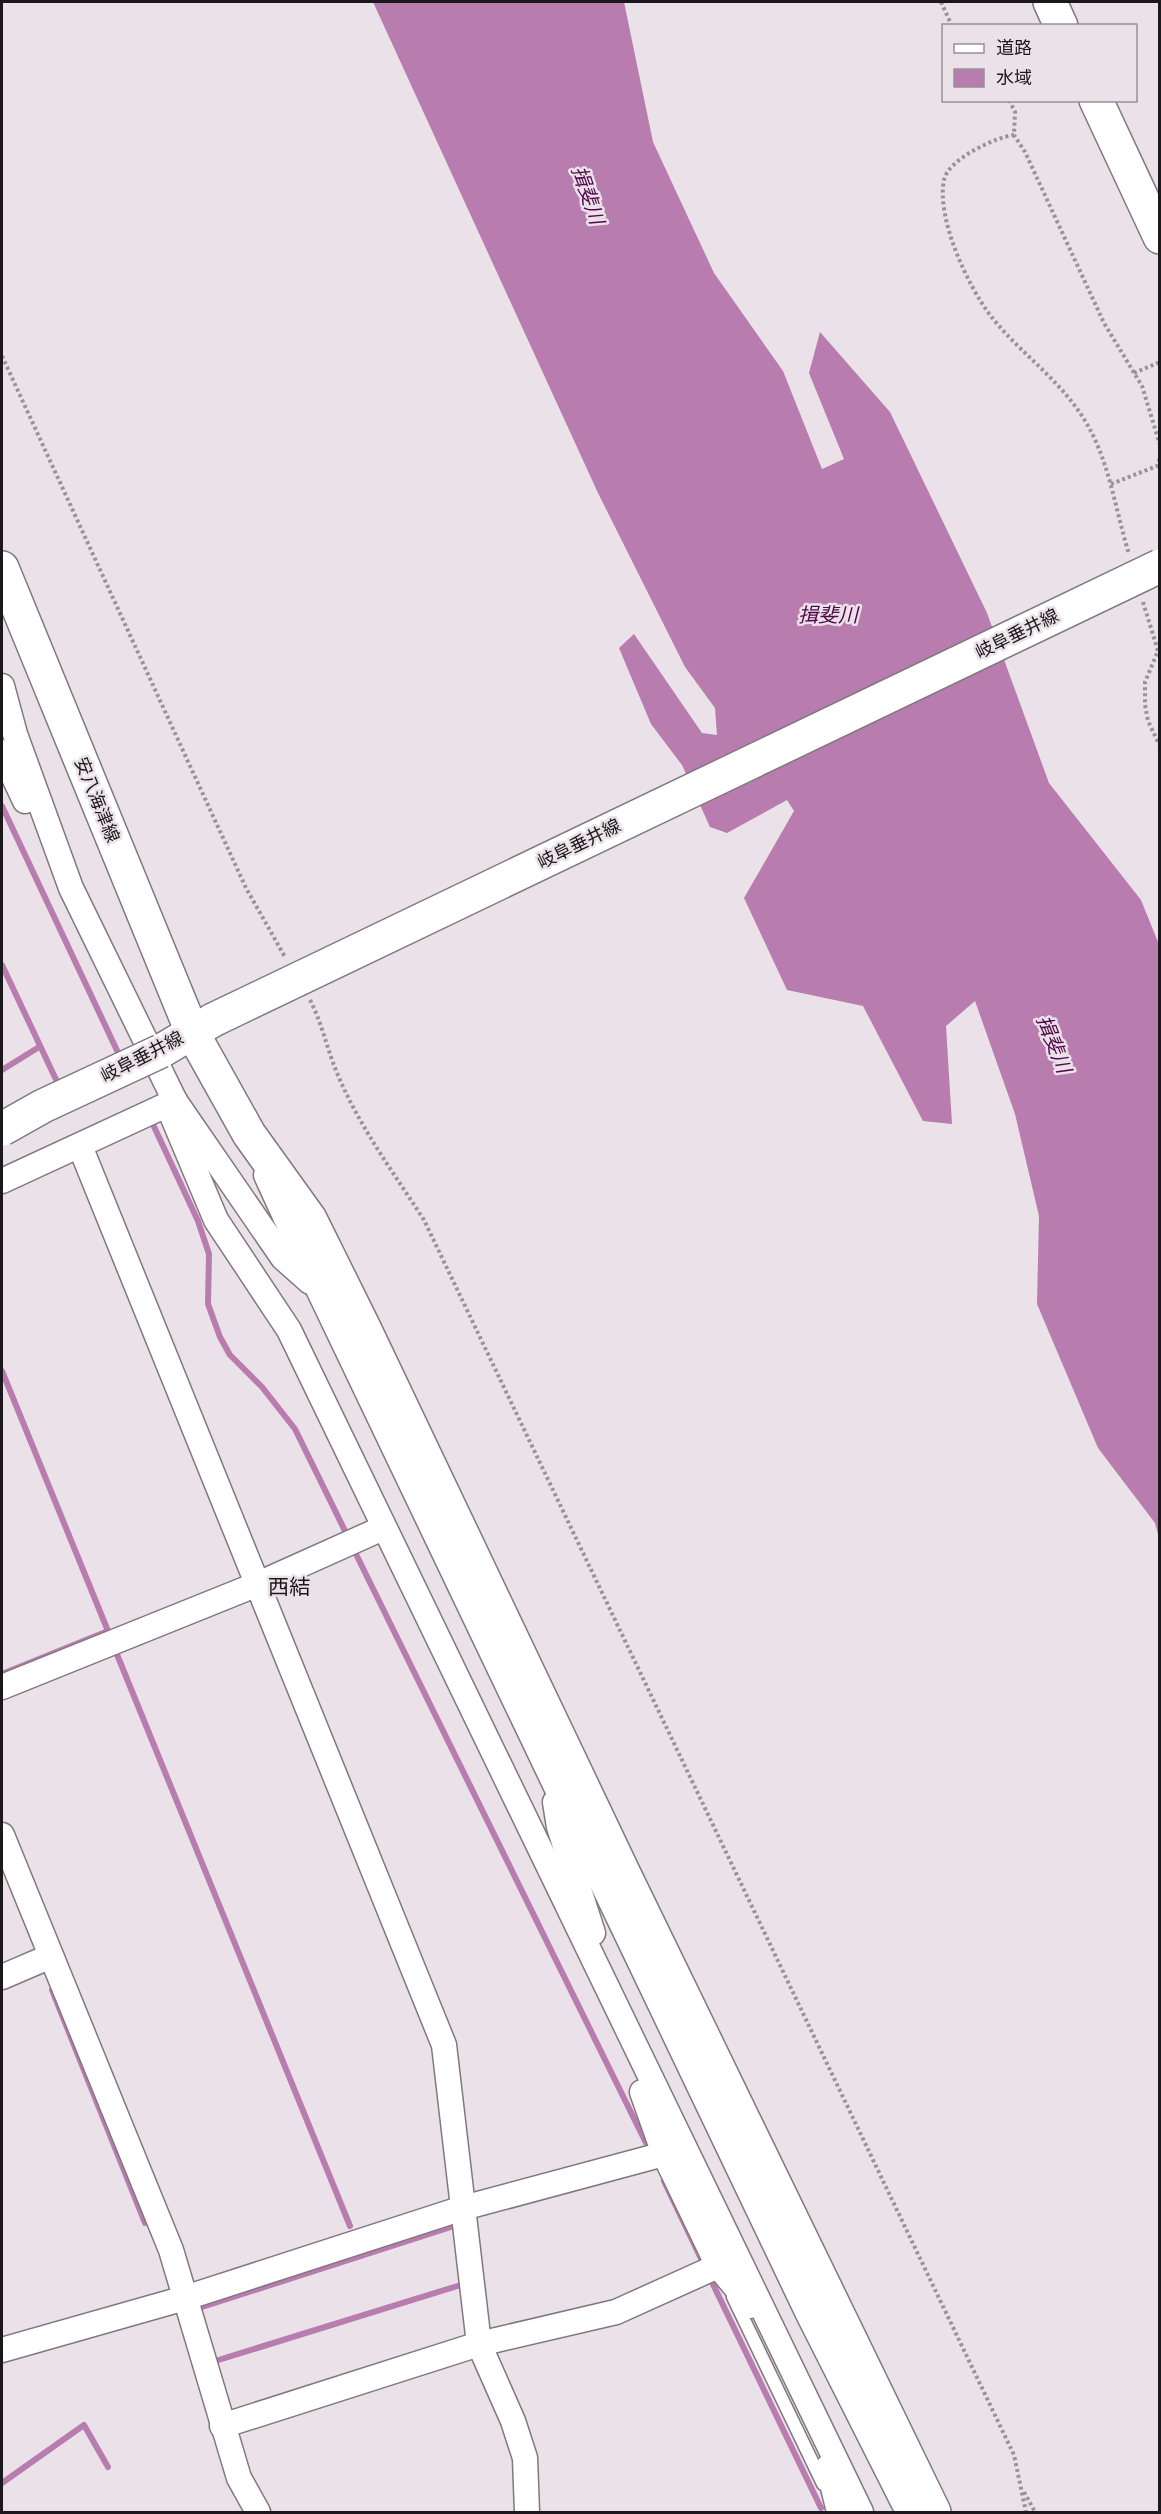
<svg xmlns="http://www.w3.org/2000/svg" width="1161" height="2514" font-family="'Noto Serif','Noto Sans JP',serif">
<rect width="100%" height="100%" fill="#eae2e8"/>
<polygon fill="#b87caf" points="373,2 624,2 653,142 714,273 783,371 822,469 844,459 809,373 820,332 890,412 987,613 1049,783 1141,900 1160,947 1159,1538 1155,1523 1098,1448 1037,1304 1039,1216 1015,1114 975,1001 946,1026 952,1124 923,1121 863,1006 787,990 744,898 794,811 787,800 727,833 710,827 682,765 651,724 619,648 634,634 702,733 717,735 715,708 685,667 598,493"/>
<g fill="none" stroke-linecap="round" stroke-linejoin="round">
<g stroke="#b87caf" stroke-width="6">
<polyline points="2,806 121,1059"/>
<polyline points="2,965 60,1088"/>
<polyline points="2,1070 39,1047"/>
<polyline points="150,1118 198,1221 209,1254 208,1304 220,1337 230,1355 262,1387 295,1429 348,1537"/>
<polyline points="2,1371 108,1631 2,1674"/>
<polyline points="352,1546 651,2153"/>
<polyline points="116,1652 350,2226"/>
<polyline points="52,1990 145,2223"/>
<polyline points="664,2181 705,2267"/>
<polyline points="709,2276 821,2508"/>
<polyline points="196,2309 451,2227"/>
<polyline points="212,2362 464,2284"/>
<polyline points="2,2483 84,2425 108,2467"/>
</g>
<g stroke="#80787e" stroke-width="15">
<polyline id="lane" points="733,2297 823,2484"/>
</g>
<g stroke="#80787e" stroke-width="27">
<g id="street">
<polyline points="2,686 15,734 71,888 175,1101 283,1258 310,1282"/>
<polyline points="2,752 25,801"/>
<polyline points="175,1101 171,1113 216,1220 289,1330 861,2512"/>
<polyline points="80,1146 444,2045 479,2344 513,2421 525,2458 527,2512"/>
<polyline points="266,1175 317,1287 808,2314 908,2512"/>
<polyline points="2,1181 175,1101"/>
<polyline points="2,1687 258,1584 383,1528"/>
<polyline points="555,1802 559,1827 593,1933"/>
<polyline points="2,1835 171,2250 239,2478 258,2512"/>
<polyline points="2,1977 51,1956"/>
<polyline points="642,2092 664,2154 718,2266"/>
<polyline points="2,2350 185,2298 463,2208 664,2154"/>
<polyline points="222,2426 479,2344 616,2312 718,2266 751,2306"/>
<polyline points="828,2467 839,2512"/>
</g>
</g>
<g stroke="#80787e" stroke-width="36">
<g id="secondary">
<polyline points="1050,2 1061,26"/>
<polyline points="1096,100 1160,237"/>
<polyline points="2,568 192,1032 249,1134 310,1219 365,1330 624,1874 934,2512"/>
</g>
</g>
<g stroke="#80787e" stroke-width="36">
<polyline id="primary" points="161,1051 213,1020"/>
</g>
<g stroke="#999398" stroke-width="4" stroke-dasharray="3 3" stroke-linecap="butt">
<polyline points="941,2 952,26"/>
<polyline points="1009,100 1015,112 1014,135 1025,152 1104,323 1142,386 1160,445"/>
<path d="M1014 135C996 137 948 159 944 180 936 218 968 286 990 315 1017 350 1055 376 1080 413 1109 455 1114 506 1129 554"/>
<polyline points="2,356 246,888 285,957"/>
<polyline points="1134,373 1160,362"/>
<polyline points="1111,484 1157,466 1160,458"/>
<polyline points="1143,602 1158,651 1145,682 1145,705 1148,721 1160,746"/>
<path d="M310 1000C322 1023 327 1049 337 1073 359 1126 393 1172 424 1220L1014 2455 1026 2512"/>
<polyline points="1024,2492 1035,2512"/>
</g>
<use href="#lane" stroke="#fff" stroke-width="12"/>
<use href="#street" stroke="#fff" stroke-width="24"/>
<use href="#secondary" stroke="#fff" stroke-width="33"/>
<use href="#primary" stroke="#fff" stroke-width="33"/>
<g stroke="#80787e" stroke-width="36" stroke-linecap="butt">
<g id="primary-bridge">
<polyline points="213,1020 1160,566"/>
<polyline points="2,1129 43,1106 161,1051"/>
</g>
</g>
<use href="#primary-bridge" stroke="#fff" stroke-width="33"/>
</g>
<g text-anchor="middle" stroke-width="5" stroke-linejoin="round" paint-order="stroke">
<g font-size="18" fill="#1b181b" stroke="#eae2e8">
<text transform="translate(1017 634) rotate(-26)" y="6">岐阜垂井線</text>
<text transform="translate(97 800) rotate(68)" y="6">安八海津線</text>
<text transform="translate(579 844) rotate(-26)" y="6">岐阜垂井線</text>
<text transform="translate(142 1057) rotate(-27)" y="6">岐阜垂井線</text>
</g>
<g font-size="20" font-style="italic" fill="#53074d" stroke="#eae2e8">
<text transform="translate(588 195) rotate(71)" y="7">揖斐川</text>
<text x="828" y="622">揖斐川</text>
<text transform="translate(1054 1044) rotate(68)" y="7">揖斐川</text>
</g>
<g font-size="21" fill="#1b181b" stroke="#eae2e8">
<text x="289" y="1594">西結</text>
</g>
</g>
<rect width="1161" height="2514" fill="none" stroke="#1b181b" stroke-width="6"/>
<rect x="942" y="24" width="195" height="78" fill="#eae2e8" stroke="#979196" stroke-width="1.5"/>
<rect x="954" y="44" width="30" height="9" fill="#ffffff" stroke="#979196" stroke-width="1.5"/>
<text x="996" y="54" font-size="18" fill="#1b181b">道路</text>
<rect x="954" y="69" width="30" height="18" fill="#b87caf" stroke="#979196" stroke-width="1.5"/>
<text x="996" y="84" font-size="18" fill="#1b181b">水域</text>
</svg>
